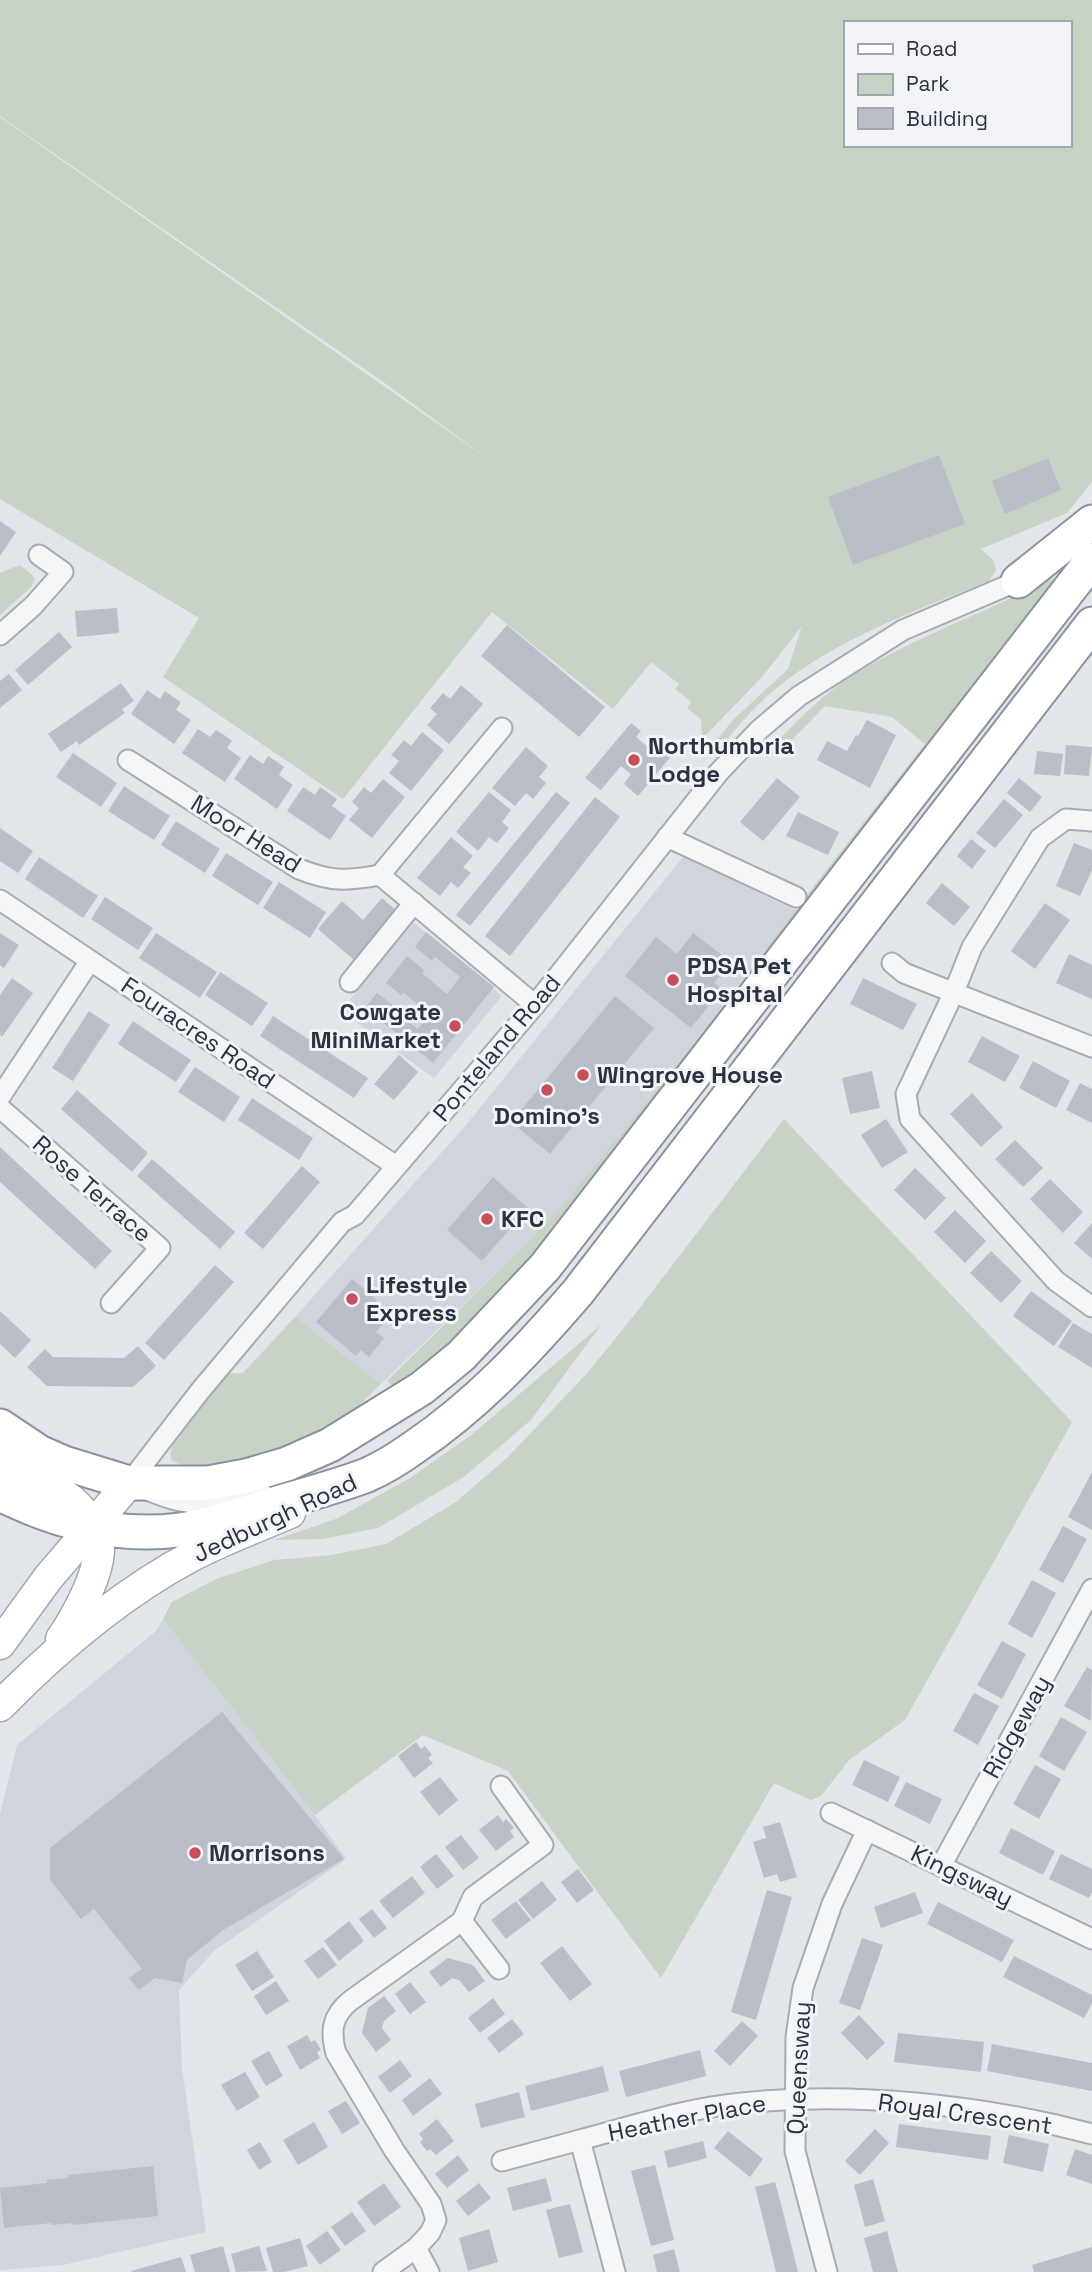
<svg xmlns="http://www.w3.org/2000/svg" width="1092" height="2272" font-family="'Space Grotesk',sans-serif">
<rect width="100%" height="100%" fill="#e2e5ea"/>
<g fill="#d0d4dc">
<polygon points="683,857 795,910 692,1046 567,1200 522,1248 381,1384 295,1317 466,1125"/>
<polygon points="413,922 502,996 434,1078 341,1011"/>
<polygon points="163,1619 315,1815 346,1859 214,1951 179,1990 182,2069 206,2232 63,2265 0,2270 0,1814 17,1745 156,1631"/>
</g>
<g fill="#c7d3c4" fill-rule="evenodd">
<path d="M0 0H1092V482L1067 513 981 549 994 561 996 570 989 581C912 612 827 642 765 698 748 714 733 732 718 750L709 749 734 719 788 669 802 626 762 677 702 739 701 719 687 708 691 702 675 689 679 684 651 662 613 709 492 612 343 799 163 677 199 618 0 499V117L488 459 386 384 0 116ZM845 23H1069V145H845Z"/>
<polygon points="20,565 30,573 35,579 31,587 0,615 0,573"/>
<path d="M1051 579 1057 582 533 1262 443 1354 393 1386 387 1381 522 1248 567 1200 692 1046 795 910 925 744 892 717 825 706 776 756 767 752C794 724 821 695 855 674 917 636 986 612 1051 579Z"/>
<polygon points="784,1119 1072,1422 905,1720 849,1760 822,1795 811,1800 774,1783 661,1978 508,1771 423,1735 315,1815 163,1619 172,1602 216,1579 274,1560 332,1555 386,1544 456,1502 509,1456 588,1372 632,1318"/>
<path d="M295 1317 381 1384 343 1421 297 1444 233 1462 185 1467 171 1460C165 1437 210 1390 225 1374L243 1373Z"/>
<polygon points="601,1325 531,1420 465,1476 378,1528 323,1539 274,1540 336,1519 410,1478 470,1436"/>
</g>
<g fill="#babec6">
<polygon points="939,455 965,524 853,565 828,497"/>
<polygon points="1048,458 1061,490 1005,514 992,481"/>
<polygon points="0,521 16,532 0,556"/>
<polygon points="117,608 119,633 77,637 75,611"/>
<polygon points="507,625 605,707 579,737 481,656"/>
<polygon points="59,632 72,647 28,685 15,670"/>
<polygon points="9,674 22,690 0,708 0,681"/>
<polygon points="121,683 134,701 122,709 125,713 79,745 77,741 61,752 48,734"/>
<polygon points="461,685 483,704 449,744 427,725 437,714 430,708 443,693 450,699"/>
<polygon points="147,690 160,699 165,691 173,697 181,702 176,710 191,720 174,744 131,714"/>
<polygon points="867,720 896,735 870,788 817,760 827,741 847,751 856,735 858,736"/>
<polygon points="631,723 641,731 636,737 649,748 656,740 673,754 638,796 624,784 631,774 621,766 601,790 585,778"/>
<polygon points="198,729 210,737 216,730 224,735 232,741 227,748 241,758 225,782 182,753"/>
<polygon points="422,732 444,750 411,791 389,773 399,761 391,755 404,740 411,746"/>
<polygon points="1066,745 1092,747 1089,776 1064,774"/>
<polygon points="526,747 548,766 539,777 546,783 533,799 526,793 515,806 492,788"/>
<polygon points="1037,751 1063,754 1060,776 1034,774"/>
<polygon points="73,753 117,783 101,807 56,777"/>
<polygon points="250,755 263,764 268,756 276,761 284,767 279,775 293,785 277,809 234,779"/>
<polygon points="777,778 800,797 763,841 740,822"/>
<polygon points="1019,778 1042,797 1030,812 1007,793"/>
<polygon points="383,779 405,797 372,838 349,820 359,808 352,802 364,787 371,793"/>
<polygon points="124,786 170,816 154,840 108,811"/>
<polygon points="303,787 315,795 320,787 337,799 332,806 346,816 330,840 287,811"/>
<polygon points="489,792 511,810 502,822 509,828 497,843 489,837 478,851 456,832"/>
<polygon points="556,792 570,803 470,926 456,915"/>
<polygon points="595,797 620,817 510,956 485,936"/>
<polygon points="1004,799 1023,815 995,848 976,833"/>
<polygon points="798,812 839,832 828,855 786,836"/>
<polygon points="176,821 220,849 205,873 161,845"/>
<polygon points="0,828 33,851 18,873 0,861"/>
<polygon points="451,837 473,856 463,867 471,873 458,888 451,882 440,896 417,878"/>
<polygon points="971,839 986,851 972,869 957,856"/>
<polygon points="1074,843 1092,850 1092,870 1080,896 1056,886"/>
<polygon points="226,853 273,882 258,905 212,876"/>
<polygon points="39,857 98,896 83,918 25,879"/>
<polygon points="279,882 326,912 310,938 263,908"/>
<polygon points="942,883 970,907 954,926 926,903"/>
<polygon points="105,897 153,928 138,950 91,919"/>
<polygon points="382,898 397,911 354,960 318,929 342,901 363,920"/>
<polygon points="1045,903 1070,920 1035,969 1011,951"/>
<polygon points="426,932 494,987 433,1063 365,1008 377,993 393,1005 391,1008 418,1029 430,1014 404,993 401,995 386,983 407,956 424,970 422,973 447,994 460,977 435,957 432,961 415,947"/>
<polygon points="0,933 19,945 4,968 0,965"/>
<polygon points="156,933 217,972 200,998 139,958"/>
<polygon points="693,933 731,962 714,983 722,989 691,1028 625,976 656,937 677,954"/>
<polygon points="1069,954 1092,965 1092,999 1056,983"/>
<polygon points="220,972 268,1003 252,1026 205,995"/>
<polygon points="12,978 33,993 2,1037 0,1035 0,995"/>
<polygon points="863,978 917,1004 903,1030 850,1004"/>
<polygon points="615,996 654,1028 550,1154 511,1122"/>
<polygon points="89,1011 110,1025 73,1081 52,1068"/>
<polygon points="273,1016 368,1078 354,1098 260,1036"/>
<polygon points="133,1021 191,1060 176,1082 118,1044"/>
<polygon points="982,1036 1020,1056 1005,1082 968,1062"/>
<polygon points="399,1055 418,1072 394,1100 374,1084"/>
<polygon points="1033,1061 1070,1081 1056,1108 1019,1088"/>
<polygon points="195,1067 240,1097 224,1122 178,1092"/>
<polygon points="872,1071 880,1108 850,1114 842,1078"/>
<polygon points="1080,1083 1092,1089 1092,1123 1066,1110"/>
<polygon points="77,1090 148,1153 132,1172 61,1109"/>
<polygon points="972,1093 1003,1127 981,1147 950,1114"/>
<polygon points="252,1098 313,1138 299,1160 238,1120"/>
<polygon points="886,1119 908,1152 882,1168 861,1135"/>
<polygon points="1015,1140 1043,1168 1023,1187 995,1159"/>
<polygon points="0,1147 112,1251 95,1269 0,1182"/>
<polygon points="152,1159 235,1232 220,1249 137,1176"/>
<polygon points="302,1166 320,1182 263,1249 244,1233"/>
<polygon points="915,1168 946,1198 925,1220 894,1190"/>
<polygon points="493,1177 528,1208 482,1261 447,1230"/>
<polygon points="1050,1179 1083,1212 1063,1233 1030,1199"/>
<polygon points="955,1210 986,1241 965,1263 934,1232"/>
<polygon points="1092,1223 1092,1259 1074,1243"/>
<polygon points="991,1251 1022,1281 1001,1303 970,1273"/>
<polygon points="215,1265 234,1282 164,1360 145,1343"/>
<polygon points="352,1279 377,1300 368,1311 383,1324 376,1332 384,1338 369,1357 361,1350 356,1356 316,1322"/>
<polygon points="1031,1291 1072,1321 1054,1346 1013,1316"/>
<polygon points="0,1311 31,1340 15,1358 0,1344"/>
<polygon points="1073,1323 1092,1334 1092,1368 1058,1347"/>
<polygon points="138,1346 156,1366 133,1387 47,1386 27,1367 45,1349 53,1357 124,1358"/>
<polygon points="1092,1472 1092,1530 1068,1517"/>
<polygon points="1063,1526 1087,1539 1063,1583 1039,1570"/>
<polygon points="1032,1580 1056,1593 1032,1638 1008,1624"/>
<polygon points="1002,1641 1026,1654 1002,1699 977,1685"/>
<polygon points="1087,1667 1092,1670 1091,1721 1064,1706"/>
<polygon points="974,1693 999,1706 978,1745 953,1731"/>
<polygon points="222,1712 344,1859 223,1930 187,1960 182,1983 155,1978 139,1990 129,1978 142,1969 94,1909 81,1919 50,1880 50,1848"/>
<polygon points="1061,1717 1087,1732 1064,1771 1039,1756"/>
<polygon points="416,1742 421,1749 425,1746 432,1755 428,1758 433,1763 414,1778 398,1756"/>
<polygon points="864,1760 900,1777 888,1802 852,1785"/>
<polygon points="1035,1765 1061,1779 1039,1819 1013,1804"/>
<polygon points="440,1777 458,1800 439,1816 420,1792"/>
<polygon points="906,1782 942,1799 930,1824 894,1806"/>
<polygon points="498,1815 503,1822 506,1819 514,1828 510,1831 514,1837 496,1851 479,1830"/>
<polygon points="780,1822 797,1877 780,1882 777,1874 764,1878 753,1842 766,1838 763,1827"/>
<polygon points="1011,1828 1055,1851 1043,1875 999,1853"/>
<polygon points="461,1835 479,1858 463,1870 445,1847"/>
<polygon points="436,1854 454,1876 437,1889 420,1867"/>
<polygon points="1061,1854 1092,1869 1092,1892 1089,1898 1049,1879"/>
<polygon points="578,1869 594,1890 577,1903 561,1882"/>
<polygon points="412,1876 425,1893 393,1918 379,1901"/>
<polygon points="542,1881 557,1900 533,1919 518,1900"/>
<polygon points="767,1890 792,1897 756,2020 731,2012"/>
<polygon points="915,1892 923,1913 881,1928 874,1907"/>
<polygon points="516,1901 531,1920 506,1939 491,1920"/>
<polygon points="938,1902 1014,1940 1002,1962 927,1924"/>
<polygon points="372,1909 387,1928 374,1938 359,1919"/>
<polygon points="349,1921 364,1941 339,1961 324,1941"/>
<polygon points="862,1938 883,1945 860,2010 839,2003"/>
<polygon points="562,1946 592,1984 570,2001 540,1963"/>
<polygon points="323,1947 337,1965 318,1979 304,1961"/>
<polygon points="257,1951 274,1977 252,1991 235,1965"/>
<polygon points="1014,1956 1092,1995 1092,2003 1084,2018 1003,1977"/>
<polygon points="448,1958 473,1965 485,1981 469,1992 459,1980 452,1978 441,1987 429,1972"/>
<polygon points="276,1981 289,2001 266,2015 254,1996"/>
<polygon points="410,1982 426,2002 410,2014 395,1994"/>
<polygon points="384,1996 396,2011 384,2021 382,2028 391,2040 376,2052 362,2033 368,2008"/>
<polygon points="493,1998 505,2014 480,2033 468,2018"/>
<polygon points="859,2015 885,2043 867,2060 841,2033"/>
<polygon points="512,2019 524,2034 499,2053 487,2038"/>
<polygon points="742,2021 758,2036 730,2066 714,2051"/>
<polygon points="898,2033 984,2042 981,2072 894,2062"/>
<polygon points="307,2035 311,2042 315,2040 321,2050 317,2052 320,2058 300,2070 287,2046"/>
<polygon points="992,2044 1092,2063 1092,2091 987,2071"/>
<polygon points="700,2050 706,2076 626,2097 619,2071"/>
<polygon points="269,2051 283,2076 266,2086 251,2061"/>
<polygon points="400,2060 412,2076 390,2093 378,2077"/>
<polygon points="603,2066 609,2091 531,2111 525,2086"/>
<polygon points="245,2072 260,2097 237,2111 221,2085"/>
<polygon points="430,2078 442,2094 413,2116 402,2100"/>
<polygon points="519,2092 525,2117 481,2128 475,2104"/>
<polygon points="346,2101 360,2123 342,2134 328,2111"/>
<polygon points="437,2119 454,2141 436,2155 430,2149 427,2151 420,2142 423,2139 419,2134"/>
<polygon points="314,2122 328,2147 298,2165 283,2140"/>
<polygon points="899,2124 991,2136 988,2160 896,2147"/>
<polygon points="875,2129 889,2143 860,2175 845,2161"/>
<polygon points="728,2131 763,2159 750,2177 714,2148"/>
<polygon points="1009,2135 1049,2144 1043,2172 1003,2163"/>
<polygon points="703,2141 707,2158 668,2168 664,2151"/>
<polygon points="260,2142 272,2162 259,2170 247,2150"/>
<polygon points="1075,2149 1092,2155 1092,2184 1066,2175"/>
<polygon points="458,2155 469,2170 447,2188 435,2174"/>
<polygon points="655,2165 674,2240 651,2246 631,2171"/>
<polygon points="153,2166 158,2216 73,2225 73,2223 51,2225 51,2223 4,2228 0,2188 47,2183 46,2180 68,2178 68,2175"/>
<polygon points="546,2178 552,2201 513,2211 507,2188"/>
<polygon points="873,2179 885,2221 865,2227 854,2185"/>
<polygon points="775,2182 780,2200 798,2272 776,2272 769,2243 755,2187"/>
<polygon points="384,2183 401,2207 374,2226 357,2202"/>
<polygon points="479,2183 491,2198 468,2216 456,2201"/>
<polygon points="570,2204 583,2252 559,2258 546,2210"/>
<polygon points="352,2212 366,2231 345,2246 331,2227"/>
<polygon points="489,2229 498,2262 468,2271 459,2238"/>
<polygon points="327,2231 341,2250 320,2265 306,2246"/>
<polygon points="887,2231 898,2272 873,2272 864,2238"/>
<polygon points="300,2238 308,2266 284,2272 273,2272 266,2248"/>
<polygon points="223,2246 230,2272 195,2272 190,2255"/>
<polygon points="259,2246 267,2271 236,2272 231,2254"/>
<polygon points="1092,2247 1092,2272 1034,2272 1032,2265"/>
<polygon points="674,2249 680,2272 657,2272 653,2255"/>
<polygon points="181,2257 186,2272 131,2272 131,2271"/>
</g>
<g fill="none" stroke-linecap="round" stroke-linejoin="round">
<g stroke="#a7acb4" stroke-width="23">
<g id="street">
<polyline points="0,635 33,606 63,572 39,555"/>
<path d="M128 760 299 869C331 882 347 881 380 875L535 1005"/>
<polyline points="1092,821 1066,819 1040,838 972,947 954,992 906,1094 910,1119 1056,1281 1092,1307"/>
<polyline points="667,837 796,897"/>
<polyline points="380,875 502,728"/>
<polyline points="0,900 396,1166"/>
<polyline points="892,963 904,973 1092,1047"/>
<polyline points="350,982 414,903"/>
<polyline points="0,1097 90,961"/>
<polyline points="0,1108 160,1248 111,1303"/>
<path d="M264 1495C246 1496 228 1502 209 1503 181 1506 155 1493 129 1483L200 1391 342 1222 355 1215 535 1005 719 772 759 730 799 696 903 630 1018 581"/>
<polyline points="831,1813 1092,1939"/>
<polyline points="941,1866 1092,1589"/>
<polyline points="462,1921 499,1969"/>
<polyline points="502,2161 580,2140"/>
<polyline points="383,2272 416,2248"/>
<path d="M429 2272 416 2248 430 2233 436 2220 431 2204 394 2150 336 2053C330 2031 332 2016 350 2001L462 1921 473 1897 543 1845 501 1786"/>
<path d="M615 2272 580 2140C633 2126 687 2108 742 2103 853 2091 984 2105 1092 2134"/>
<polyline points="827,2272 795,2151 796,2037 803,1988 832,1904 867,1830"/>
</g>
</g>
<g stroke="#a2a9b5" stroke-width="33">
<g id="primary">
<path d="M0 1461C20 1477 45 1482 66 1496 82 1507 99 1531 99 1550 98 1577 76 1617 61 1639"/>
<polyline points="0,1644 48,1578 129,1483"/>
<path d="M0 1706C57 1648 120 1594 192 1556 224 1539 258 1527 290 1513"/>
</g>
</g>
<g stroke="#8a92a0" stroke-width="37">
<g id="highway">
<polyline points="1018,581 1092,522"/>
<polyline points="0,1426 39,1452 64,1463 129,1483 208,1483 246,1476 287,1464 330,1445 422,1388 461,1356 545,1267 1092,560"/>
<path d="M0 1494C56 1522 116 1538 179 1530 210 1526 241 1515 271 1505 303 1495 336 1487 367 1475 383 1468 399 1458 413 1448 477 1405 528 1350 578 1292L1092 624"/>
</g>
</g>
<use href="#street" stroke="#f5f6f8" stroke-width="19"/>
<use href="#primary" stroke="#fff" stroke-width="30"/>
<use href="#highway" stroke="#fff" stroke-width="33"/>
</g>
<g fill="#c84e5a" stroke="#f2f4f7" stroke-width="2.5">
<circle cx="634" cy="760" r="7"/>
<circle cx="673" cy="980" r="7"/>
<circle cx="455" cy="1026" r="7"/>
<circle cx="583" cy="1075" r="7"/>
<circle cx="547" cy="1090" r="7"/>
<circle cx="487" cy="1219" r="7"/>
<circle cx="352" cy="1299" r="7"/>
<circle cx="195" cy="1853" r="7"/>
</g>
<g text-anchor="middle" stroke-width="6" stroke-linejoin="round" paint-order="stroke">
<g font-size="24" font-weight="bold" fill="#2b3241" stroke="#f2f4f7" text-anchor="start">
<text x="648" y="754">Northumbria<tspan x="648" dy="28">Lodge</tspan></text>
<text x="687" y="974">PDSA Pet<tspan x="687" dy="28">Hospital</tspan></text>
<text x="441" y="1020" text-anchor="end">Cowgate<tspan x="441" dy="28">MiniMarket</tspan></text>
<text x="597" y="1083">Wingrove House</text>
<text x="547" y="1124" text-anchor="middle">Domino's</text>
<text x="501" y="1227">KFC</text>
<text x="366" y="1293">Lifestyle<tspan x="366" dy="28">Express</tspan></text>
<text x="209" y="1861">Morrisons</text>
</g>
<g font-size="24" fill="#2b3241" stroke="#f2f4f7">
<text transform="translate(246 834) rotate(32)" y="8">Moor Head</text>
<text transform="translate(198 1033) rotate(34)" y="8">Fouracres Road</text>
<text transform="translate(497 1048) rotate(-50)" y="8">Ponteland Road</text>
<text transform="translate(92 1189) rotate(41)" y="8">Rose Terrace</text>
<text transform="translate(275 1518) rotate(-25)" y="8">Jedburgh Road</text>
<text transform="translate(1017 1727) rotate(-61)" y="8">Ridgeway</text>
<text transform="translate(962 1876) rotate(26)" y="8">Kingsway</text>
<text transform="translate(799 2068) rotate(-87)" y="8">Queensway</text>
<text transform="translate(965 2114) rotate(8)" y="8">Royal Crescent</text>
<text transform="translate(687 2118) rotate(-11)" y="8">Heather Place</text>
</g>
</g>
<rect x="844" y="21" width="228" height="126" fill="#f2f4f7" stroke="#a2a6ae" stroke-width="2"/>
<rect x="858" y="44" width="35" height="10" fill="#ffffff" stroke="#a2a6ae" stroke-width="2"/>
<text x="906" y="56" font-size="21" fill="#2b3241">Road</text>
<rect x="858" y="74" width="35" height="21" fill="#c7d3c4" stroke="#a2a6ae" stroke-width="2"/>
<text x="906" y="91" font-size="21" fill="#2b3241">Park</text>
<rect x="858" y="108" width="35" height="21" fill="#babec6" stroke="#a2a6ae" stroke-width="2"/>
<text x="906" y="126" font-size="21" fill="#2b3241">Building</text>
</svg>
